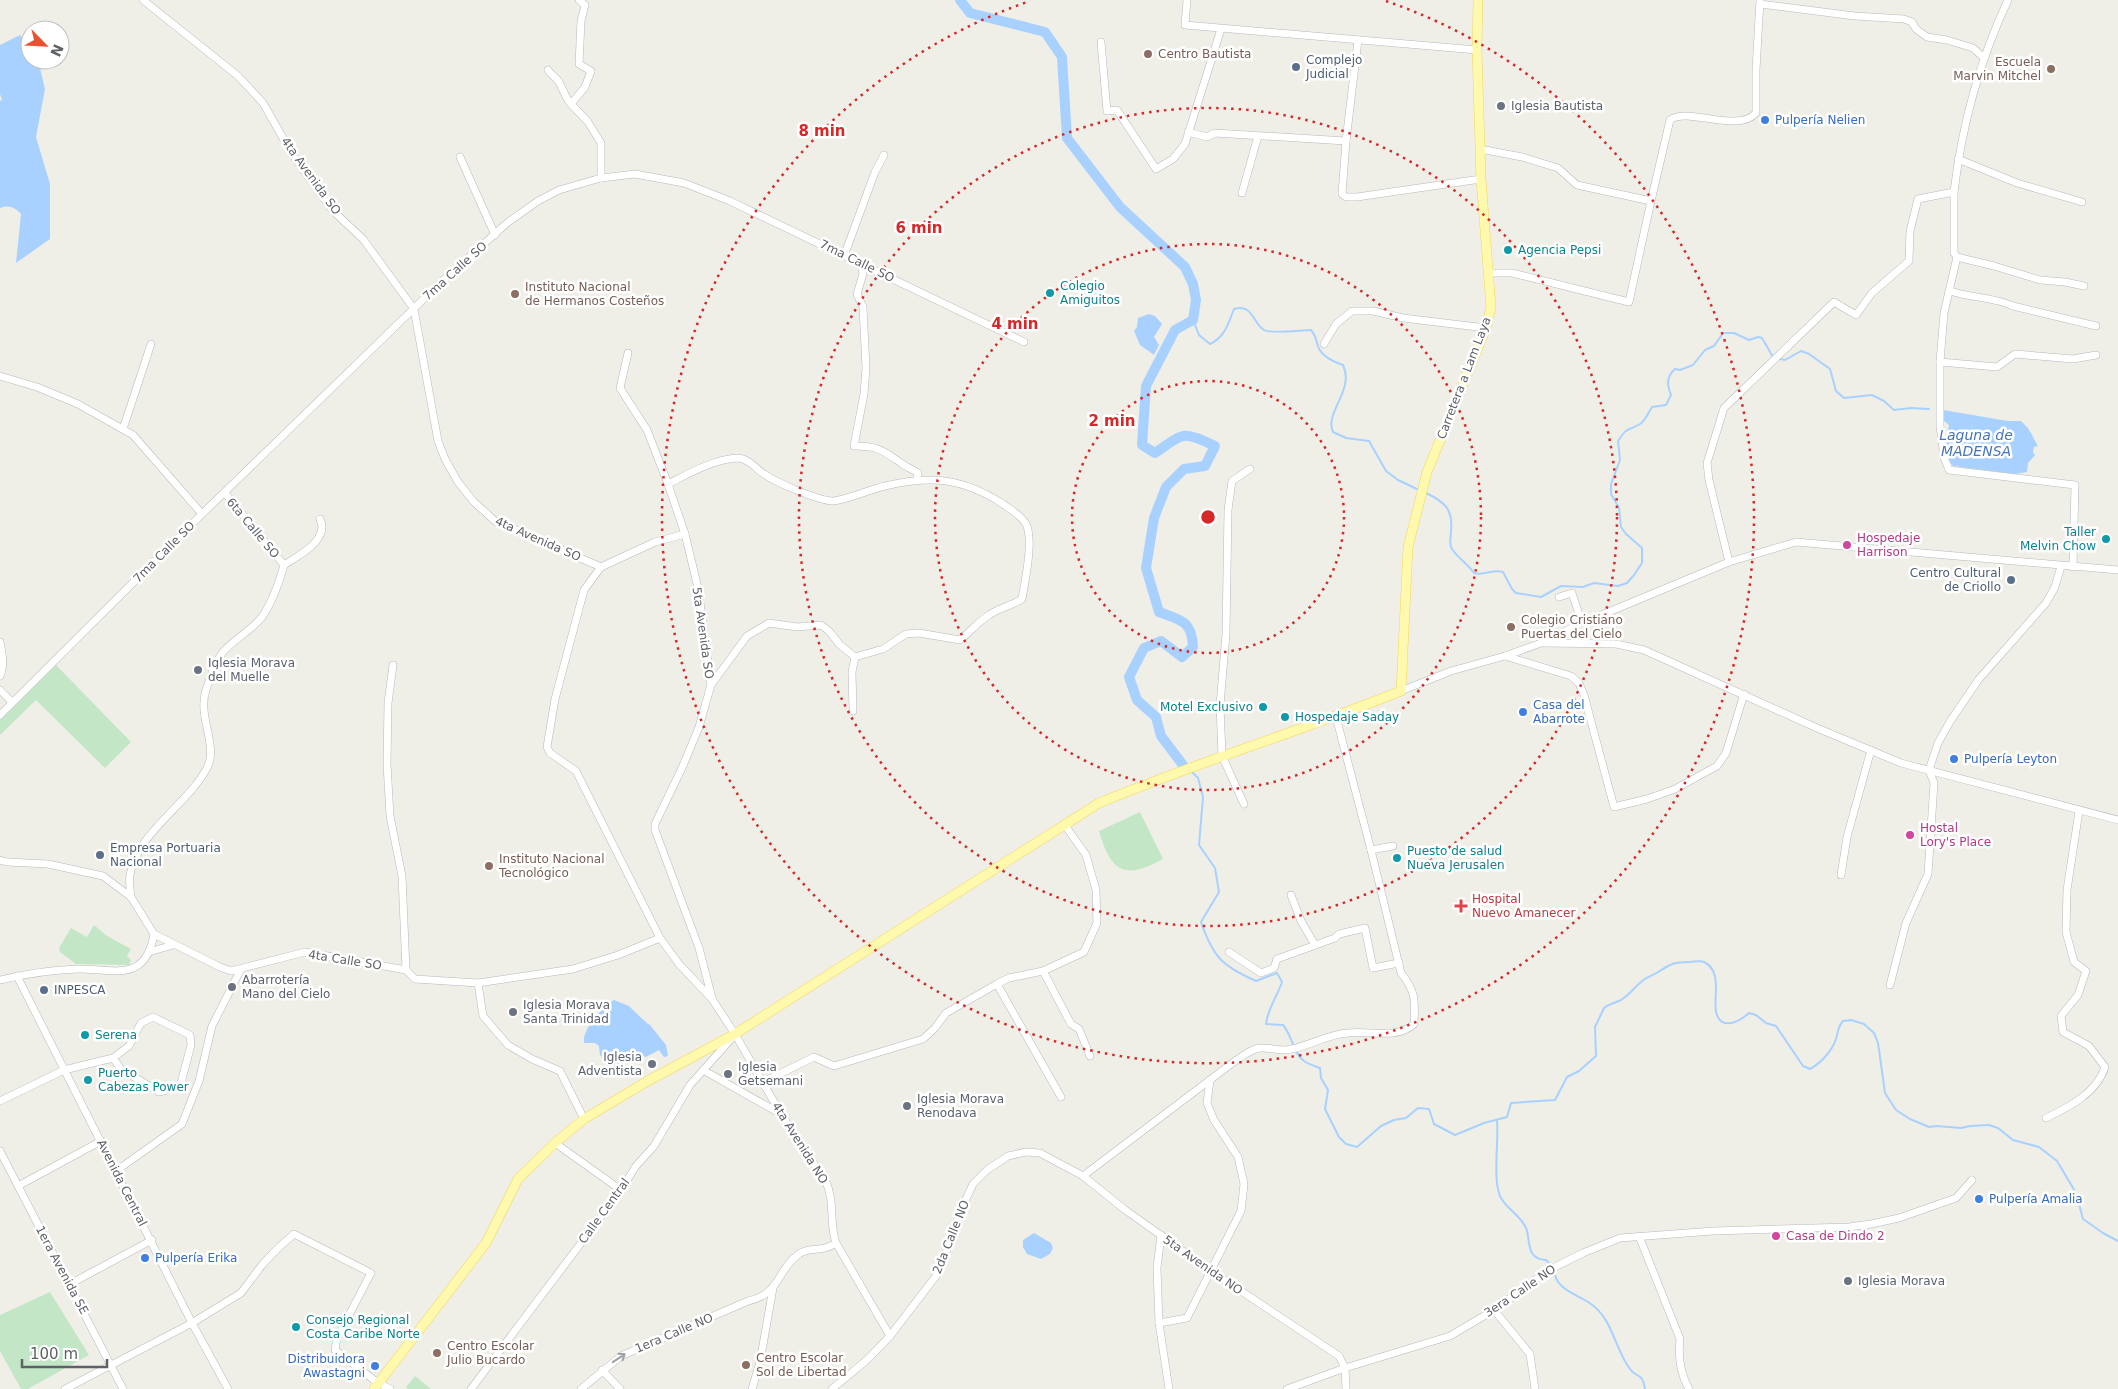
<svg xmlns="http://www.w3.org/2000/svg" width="2118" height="1389" font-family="'DejaVu Sans',sans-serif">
<rect width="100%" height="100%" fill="#f0efe7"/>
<g fill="#c3e7c6">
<polygon points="56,665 131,742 105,768 36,700 0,735 0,719"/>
<path d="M1140 812 1163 859C1125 880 1111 873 1099 831Z"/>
<polygon points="94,925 107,936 131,949 127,956 131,960 129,965 76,964 60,952 59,948 71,928 87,937"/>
<polygon points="50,1292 89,1355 28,1389 21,1389 0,1351 0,1315"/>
<polygon points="415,1376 431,1389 408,1389 406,1387"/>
</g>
<g fill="#a8d1ff">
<path d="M20 35 30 48V60H38L45 89 36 137 50 184V239L16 263 21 214C16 208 8 204 0 208V101L2 100 0 94V45Z"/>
<polygon points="1149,314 1155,316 1162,324 1154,337 1159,345 1154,355 1140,345 1134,331 1137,327 1138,318"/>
<path d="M1943 410 2008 421H2021L2028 428 2038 446 2034 447 2033 452 2035 455 2028 463 2027 472 2015 474 1953 466C1943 452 1947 441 1949 425L1943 420Z"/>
<path d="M614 1000 629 1006C631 1008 648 1025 650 1025L666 1045 668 1056 664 1057 659 1050 646 1057 643 1056 627 1062 625 1060 618 1064 620 1069 615 1074 600 1055 599 1046 595 1043H584C582 1029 602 1007 614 1000Z"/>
<polygon points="1034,1233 1051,1243 1053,1248 1050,1254 1041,1259 1027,1254 1023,1247 1023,1240"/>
</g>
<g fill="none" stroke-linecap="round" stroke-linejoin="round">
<g stroke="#a8d1ff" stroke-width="2">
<path d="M1193 320 1199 335 1210 344C1225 337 1228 324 1234 309 1252 303 1253 323 1264 330 1270 334 1302 330 1311 330 1317 337 1316 342 1319 349 1324 358 1334 362 1343 365 1355 390 1324 413 1333 432L1346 438 1369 441 1386 471 1398 480 1417 489"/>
<polyline points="1780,359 1785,360 1801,351 1809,354 1830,369 1836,391 1844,398 1872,395 1884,401 1894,410 1911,408 1929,409"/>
<path d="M1426 493C1445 502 1453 509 1451 531 1451 537 1449 541 1451 547 1454 555 1468 564 1474 573 1484 576 1492 569 1503 572L1512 589 1516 593 1541 597 1561 586 1583 587 1594 583 1618 586 1627 583 1634 575 1642 563V548L1626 534 1621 527 1619 508 1611 494V484L1620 460 1618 441C1628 426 1626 432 1640 424 1646 420 1648 413 1652 407L1666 405 1671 395C1667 385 1666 377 1675 369L1680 370 1693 365 1705 350 1714 346 1723 333H1734L1749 340 1758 337 1762 338 1773 357"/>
<path d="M1192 772 1198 778 1203 797 1199 845 1215 868 1219 892 1201 922C1213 957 1222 966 1256 981L1277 973 1282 982C1277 997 1268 1008 1266 1024L1283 1025C1292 1035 1293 1053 1304 1061 1308 1064 1315 1066 1320 1068L1321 1078 1328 1090 1325 1109 1339 1137 1346 1144 1357 1147 1381 1126 1394 1120 1406 1118 1418 1108 1429 1109 1434 1124 1455 1135 1484 1123 1507 1117 1511 1103 1555 1100 1567 1077 1579 1071 1596 1056 1595 1027 1604 1008C1609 1004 1615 1003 1621 1000 1629 995 1634 988 1641 982 1646 977 1652 976 1658 972 1671 964 1673 962 1689 962 1695 962 1699 960 1704 962 1723 971 1713 998 1716 1012 1721 1032 1740 1021 1749 1013L1756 1015 1766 1023 1776 1026 1803 1066 1810 1069C1821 1063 1832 1051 1836 1039 1838 1032 1838 1026 1843 1021L1851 1020 1864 1024 1874 1033 1878 1043 1885 1093 1896 1110 1910 1119 1929 1127 1936 1126 1961 1128 1970 1126 1989 1125 1998 1128 2013 1140 2039 1147 2057 1161 2076 1193 2083 1219 2103 1233 2118 1241"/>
<path d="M1497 1121C1499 1140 1492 1182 1501 1198 1507 1209 1521 1216 1526 1228 1531 1240 1525 1259 1546 1260L1552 1266"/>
<path d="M1554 1270C1555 1289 1576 1294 1588 1302 1613 1317 1614 1348 1630 1369 1637 1379 1642 1371 1645 1389"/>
</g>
<path stroke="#a8d1ff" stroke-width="10" d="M960 0 970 13 1045 32 1062 57 1067 138 1120 207 1185 267 1193 284 1196 300 1193 320 1175 330 1146 386 1142 445 1155 453C1185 432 1182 431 1215 446L1205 466 1184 469 1166 487 1154 518 1146 568 1159 612C1181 620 1192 621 1193 647L1182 657 1161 641 1144 648 1129 677 1137 700 1156 717 1161 736 1183 765"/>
<g stroke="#b7b8bd" stroke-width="8">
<g id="minor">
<polyline points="143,0 238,76 263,103 292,154 333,211 363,239 414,309 438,441 445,459 458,482 474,502 495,521 601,567"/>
<polyline points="579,0 585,5 581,21 579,64 591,71 585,87 571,104 588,122 601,143 601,178"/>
<polyline points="1187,0 1185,25 1477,50"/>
<polyline points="1760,4 1855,16 1904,19 1912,22 1916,29 1927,37 1947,40 1973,48 1983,57"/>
<polyline points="1358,40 1346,141 1342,194 1346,197 1357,197 1481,179"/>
<polyline points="1101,42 1107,111 1117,110 1156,169 1173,159 1185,144 1221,29"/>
<path d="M548 70C551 75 556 77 559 82 563 89 565 97 571 104"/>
<polyline points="1188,132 1207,137 1215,133 1346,141"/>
<path d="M1480 149 1522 157 1558 168 1577 185 1651 201 1670 120C1687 106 1737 134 1756 113V70L1760 0"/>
<polyline points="460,157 495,235"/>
<polyline points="1958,159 2017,183 2082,202"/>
<polyline points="1954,192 1954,253 1957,257 1944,313 1940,362 1940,426 1944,457 1949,470 2075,485 2073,567"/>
<polyline points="1242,193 1258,136"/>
<polyline points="844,256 875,172 884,155"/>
<polyline points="1957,257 1994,266 2040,280 2065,282 2084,286"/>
<path d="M861 265 863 274 857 294 863 307 866 368 864 394 854 446C878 446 882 450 901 463 906 467 912 469 918 473L917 480"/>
<polyline points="1490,273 1512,273 1629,302 1651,201"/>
<path d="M1950 291C1971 298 1994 297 2013 306L2096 326"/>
<polyline points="1324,344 1336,324 1352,311 1373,311 1403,318 1486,328"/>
<polyline points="628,353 620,388 647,430 668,484 685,534 698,588 711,685 699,727 682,768 655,824 655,830 699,948 712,998"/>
<polyline points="1940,362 1997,367 2015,354 2073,359 2096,355"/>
<polyline points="0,376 37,387 78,404 133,435 202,514"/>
<polyline points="123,429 151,344"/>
<path d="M668 484C688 474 716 458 739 458 749 459 756 469 764 474 777 483 815 499 831 501 841 502 871 489 885 486 931 475 963 478 1003 504 1011 510 1021 515 1026 524 1034 540 1025 581 1022 599 1011 606 999 608 989 615 978 622 970 632 960 640L919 633 906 634 883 649 855 657"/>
<path d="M685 534 655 542 601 567 584 590 555 699 547 747 550 753 576 771 660 938 679 964 712 999 735 1034 781 1114 826 1182C835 1201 829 1223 836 1243L890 1336"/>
<path d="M1729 562 1709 480 1707 463 1724 408 1834 302 1856 315 1872 293 1909 261 1910 231 1918 199 1954 192C1962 124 1979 62 2008 0"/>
<path d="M284 565C298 556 330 540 320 519"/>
<polyline points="1559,597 1572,593 1582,623"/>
<path d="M0 642C2 653 5 665 0 676"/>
<polyline points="1544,643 1616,644 1644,650 1817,728 1901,763 2118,820"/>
<polyline points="1505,656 1571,676 1579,683 1584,695 1614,807 1647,799 1675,789 1717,766 1726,753 1744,694"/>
<polyline points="393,665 388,703 387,764 390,816 402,876 406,970"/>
<polyline points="711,685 747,636 769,623 797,627 821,625 829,631 840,645 855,657 852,672 853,711"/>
<polyline points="0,690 12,702"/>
<polyline points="1401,691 1451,671 1505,656 1541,643 1582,623 1729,562 1796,542 2118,570"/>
<polyline points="0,715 202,514 437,286 507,223 538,201 559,190 601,178 635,174 684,183 730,201 1024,342"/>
<polyline points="1244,804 1222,756 1220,705 1226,634 1228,510 1232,481 1250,469"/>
<polyline points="1371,850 1393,846"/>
<polyline points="0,860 7,862 48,864 103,876 131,897 154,934 220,967 231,971 305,952 406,970 415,979 478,983 573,969 618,955 660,938"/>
<polyline points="1841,875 1847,837 1871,750"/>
<polyline points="1291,895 1301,921 1315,945"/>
<path d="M131 897C130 890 129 882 130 875 136 834 189 803 207 768 219 747 197 716 206 690 210 678 215 662 223 652 234 639 251 631 262 617 273 601 279 583 284 565L225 493"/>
<polyline points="149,952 173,945"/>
<polyline points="1229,952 1261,973 1274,968 1277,959 1335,938 1339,934 1365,928 1373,968 1399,963"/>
<polyline points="1043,971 1071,1024 1079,1029 1090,1056"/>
<polyline points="17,976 192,1323 228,1389"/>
<path d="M0 980C25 974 52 970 77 969 93 968 122 975 135 967 147 961 152 946 154 934"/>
<polyline points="478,983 483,1016 508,1045 532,1059 560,1071 584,1119"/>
<polyline points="997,984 1061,1097"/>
<polyline points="1890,985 1906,923 1928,874 1934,783 1929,770 1938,743 1951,720 1979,679 2046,603 2055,587 2061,566"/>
<polyline points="703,1070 781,1114"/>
<polyline points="763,1082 814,1057 834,1066 923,1039 935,1028 946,1013 997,984 1009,978 1043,971 1084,952 1097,923 1096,890 1086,855 1064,824"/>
<polyline points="0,1101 64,1070 113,1058 129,1046 141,1023 153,1017 190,1035 191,1045 181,1083 167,1090 159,1092 121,1069 113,1058"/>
<path d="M2046 1118C2069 1107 2097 1093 2105 1067L2089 1046 2063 1032 2061 1016 2078 995 2086 971 2074 962 2066 932 2067 890 2079 811"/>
<polyline points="555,1143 621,1190"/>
<polyline points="0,1151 123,1389"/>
<polyline points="116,1171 182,1124 199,1081 212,1026 241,969"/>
<path d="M1083 1176 1235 1061C1243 1056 1253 1047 1262 1048 1273 1048 1281 1052 1292 1049 1311 1045 1329 1034 1348 1033 1369 1030 1397 1040 1414 1024 1415 1001 1416 991 1401 973L1371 850 1336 717"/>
<polyline points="18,1186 101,1141"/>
<polyline points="1161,1235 1157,1268 1159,1323 1169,1389"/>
<path d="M1639 1236 1680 1339C1678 1356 1680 1373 1689 1389"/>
<polyline points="70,1284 152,1240"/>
<polyline points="1494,1310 1530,1354 1535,1389"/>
<polyline points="1159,1323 1187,1318 1241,1211 1244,1184 1238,1157 1214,1120 1207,1103 1210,1080"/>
<polyline points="602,1370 620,1389"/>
<polyline points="65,1389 192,1323 241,1293 262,1265 278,1248 294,1234 371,1273 337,1338 335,1350 378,1383 390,1389"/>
<polyline points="471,1389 621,1190 636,1166 654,1146 690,1085 732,1038"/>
<path d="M581 1389 621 1356 748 1301C781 1294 777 1269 799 1254 810 1246 822 1253 836 1243"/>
<polyline points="752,1389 760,1362 773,1288"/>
<polyline points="832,1389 868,1359 890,1336 939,1272 961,1210 973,1184 987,1170 1008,1156 1026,1152 1040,1153 1083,1176 1124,1209 1211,1271 1339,1356 1345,1368 1346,1389"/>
<polyline points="1287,1389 1345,1368 1450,1336 1494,1310 1547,1271 1583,1253 1620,1238 1713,1231 1849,1227 1871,1224 1899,1218 1956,1198 1972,1180"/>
</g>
</g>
<g stroke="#f2d65d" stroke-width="10">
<path id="major" d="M374 1389 486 1243 518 1179 555 1143 584 1119 646 1082 735 1034 1099 803C1198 762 1301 731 1401 691L1408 547 1427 472 1486 328 1491 307 1481 179 1477 50 1478 0"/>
</g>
<use href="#minor" stroke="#fff" stroke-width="7"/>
<use href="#major" stroke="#fff9ad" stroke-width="9"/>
</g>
<defs><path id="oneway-shaft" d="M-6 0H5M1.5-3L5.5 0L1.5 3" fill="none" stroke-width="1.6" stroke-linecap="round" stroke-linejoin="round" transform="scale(1.25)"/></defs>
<use stroke="#9ea0a4" href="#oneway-shaft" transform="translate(619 1358) rotate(-33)"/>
<g fill="none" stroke="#d62828" stroke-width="2.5" stroke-dasharray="2.5 5">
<circle cx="1208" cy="517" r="136"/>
<circle cx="1208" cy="517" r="273"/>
<circle cx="1208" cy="517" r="409"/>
<path d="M1386 1A546 546 0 1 1 1030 1"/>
</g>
<g fill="#8d6e63" stroke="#fff" stroke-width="2">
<circle cx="1148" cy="54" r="5"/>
<circle cx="2051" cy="69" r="5"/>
<circle cx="515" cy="294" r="5"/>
<circle cx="1511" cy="627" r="5"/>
<circle cx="489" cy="866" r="5"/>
<circle cx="437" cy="1353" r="5"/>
<circle cx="746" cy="1365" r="5"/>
</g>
<g fill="#5c6f8a" stroke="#fff" stroke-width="2">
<circle cx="1296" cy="67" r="5"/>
<circle cx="2011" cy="580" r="5"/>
<circle cx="100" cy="855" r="5"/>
<circle cx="44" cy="990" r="5"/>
</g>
<g fill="#6b7280" stroke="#fff" stroke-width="2">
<circle cx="1501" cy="106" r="5"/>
<circle cx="198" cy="670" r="5"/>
<circle cx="232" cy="987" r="5"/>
<circle cx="513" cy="1012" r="5"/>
<circle cx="652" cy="1064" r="5"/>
<circle cx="728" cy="1074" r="5"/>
<circle cx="907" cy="1106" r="5"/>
<circle cx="1848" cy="1281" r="5"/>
</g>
<g fill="#3f7fe0" stroke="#fff" stroke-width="2">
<circle cx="1765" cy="120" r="5"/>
<circle cx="1523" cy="712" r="5"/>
<circle cx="1954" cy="759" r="5"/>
<circle cx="1979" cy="1199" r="5"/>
<circle cx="145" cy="1258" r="5"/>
<circle cx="375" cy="1366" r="5"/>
</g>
<g fill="#0f9aa8" stroke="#fff" stroke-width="2">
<circle cx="1508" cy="250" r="5"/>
<circle cx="1050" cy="293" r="5"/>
<circle cx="2106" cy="539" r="5"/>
<circle cx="1263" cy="707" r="5"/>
<circle cx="1285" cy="717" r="5"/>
<circle cx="1397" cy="858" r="5"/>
<circle cx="85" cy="1035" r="5"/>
<circle cx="88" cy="1080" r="5"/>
<circle cx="296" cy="1327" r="5"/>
</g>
<g fill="#d1479c" stroke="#fff" stroke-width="2">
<circle cx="1847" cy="545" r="5"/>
<circle cx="1910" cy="835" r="5"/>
<circle cx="1776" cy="1236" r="5"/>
</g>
<path fill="#e0444e" stroke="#fff" stroke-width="2" d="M1458.5 898.5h5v5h5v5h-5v5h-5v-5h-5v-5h5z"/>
<g text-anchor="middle" stroke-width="5" stroke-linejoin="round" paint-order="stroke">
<g font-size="12" fill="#785e54" stroke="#fff" text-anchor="start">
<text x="1158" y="58">Centro Bautista</text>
<text x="2041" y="66" text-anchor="end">Escuela<tspan x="2041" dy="14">Marvin Mitchel</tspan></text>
<text x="525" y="291">Instituto Nacional<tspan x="525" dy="14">de Hermanos Costeños</tspan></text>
<text x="1521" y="624">Colegio Cristiano<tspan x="1521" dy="14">Puertas del Cielo</tspan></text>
<text x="499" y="863">Instituto Nacional<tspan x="499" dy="14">Tecnológico</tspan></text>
<text x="447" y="1350">Centro Escolar<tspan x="447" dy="14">Julio Bucardo</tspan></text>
<text x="756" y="1362">Centro Escolar<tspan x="756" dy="14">Sol de Libertad</tspan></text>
</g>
<g font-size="12" fill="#4e5e75" stroke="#fff" text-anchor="start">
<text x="1306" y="64">Complejo<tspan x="1306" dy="14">Judicial</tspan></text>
<text x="2001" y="577" text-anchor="end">Centro Cultural<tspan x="2001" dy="14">de Criollo</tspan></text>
<text x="110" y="852">Empresa Portuaria<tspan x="110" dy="14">Nacional</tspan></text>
<text x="54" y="994">INPESCA</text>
</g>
<g font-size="12" fill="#5b616d" stroke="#fff" text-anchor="start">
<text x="1511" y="110">Iglesia Bautista</text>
<text x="208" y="667">Iglesia Morava<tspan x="208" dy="14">del Muelle</tspan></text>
<text x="242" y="984">Abarrotería<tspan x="242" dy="14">Mano del Cielo</tspan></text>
<text x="523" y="1009">Iglesia Morava<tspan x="523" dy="14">Santa Trinidad</tspan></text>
<text x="642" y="1061" text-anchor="end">Iglesia<tspan x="642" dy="14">Adventista</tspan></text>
<text x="738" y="1071">Iglesia<tspan x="738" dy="14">Getsemani</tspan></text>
<text x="917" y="1103">Iglesia Morava<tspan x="917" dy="14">Renodava</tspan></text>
<text x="1858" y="1285">Iglesia Morava</text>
</g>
<g font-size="12" fill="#366cbe" stroke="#fff" text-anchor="start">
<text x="1775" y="124">Pulpería Nelien</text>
<text x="1533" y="709">Casa del<tspan x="1533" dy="14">Abarrote</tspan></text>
<text x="1964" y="763">Pulpería Leyton</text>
<text x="1989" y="1203">Pulpería Amalia</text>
<text x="155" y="1262">Pulpería Erika</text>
<text x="365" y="1363" text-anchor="end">Distribuidora<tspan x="365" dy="14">Awastagni</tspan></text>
</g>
<g font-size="12" fill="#5e6167" stroke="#fff">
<text transform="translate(311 176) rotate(54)" y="4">4ta Avenida SO</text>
<text transform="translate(857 261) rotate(26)" y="4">7ma Calle SO</text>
<text transform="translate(455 271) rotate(-42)" y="4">7ma Calle SO</text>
<text transform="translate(1464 378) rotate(-69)" y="4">Carretera a Lam Laya</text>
<text transform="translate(253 528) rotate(50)" y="4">6ta Calle SO</text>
<text transform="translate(538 539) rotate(24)" y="4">4ta Avenida SO</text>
<text transform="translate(164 552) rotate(-45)" y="4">7ma Calle SO</text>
<text transform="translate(703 633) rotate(82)" y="4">5ta Avenida SO</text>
<text transform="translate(345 960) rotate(9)" y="4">4ta Calle SO</text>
<text transform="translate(800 1143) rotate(58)" y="4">4ta Avenida NO</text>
<text transform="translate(122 1183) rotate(63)" y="4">Avenida Central</text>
<text transform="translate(604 1211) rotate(-54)" y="4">Calle Central</text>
<text transform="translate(951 1237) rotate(-68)" y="4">2da Calle NO</text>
<text transform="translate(1203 1265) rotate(35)" y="4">5ta Avenida NO</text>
<text transform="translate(62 1270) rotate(62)" y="4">1era Avenida SE</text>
<text transform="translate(1520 1291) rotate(-34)" y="4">3era Calle NO</text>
<text transform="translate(674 1333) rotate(-23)" y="4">1era Calle NO</text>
</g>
<g font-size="12" fill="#0d838f" stroke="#fff" text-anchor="start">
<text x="1518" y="254">Agencia Pepsi</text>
<text x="1060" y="290">Colegio<tspan x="1060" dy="14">Amiguitos</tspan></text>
<text x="2096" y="536" text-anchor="end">Taller<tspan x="2096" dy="14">Melvin Chow</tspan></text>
<text x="1253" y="711" text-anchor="end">Motel Exclusivo</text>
<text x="1295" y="721">Hospedaje Saday</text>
<text x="1407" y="855">Puesto de salud<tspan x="1407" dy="14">Nueva Jerusalen</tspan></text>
<text x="95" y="1039">Serena</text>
<text x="98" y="1077">Puerto<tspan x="98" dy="14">Cabezas Power</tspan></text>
<text x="306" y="1324">Consejo Regional<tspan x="306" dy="14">Costa Caribe Norte</tspan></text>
</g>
<g font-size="12" fill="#b23c85" stroke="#fff" text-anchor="start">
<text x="1857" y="542">Hospedaje<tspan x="1857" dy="14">Harrison</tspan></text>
<text x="1920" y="832">Hostal<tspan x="1920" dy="14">Lory's Place</tspan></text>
<text x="1786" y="1240">Casa de Dindo 2</text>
</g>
<g font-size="12" fill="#be3a42" stroke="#fff" text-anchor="start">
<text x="1472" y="903">Hospital<tspan x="1472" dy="14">Nuevo Amanecer</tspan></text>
</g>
<g font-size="14" font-style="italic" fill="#4575bc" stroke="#fff">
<text x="1976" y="440">Laguna de<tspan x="1976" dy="16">MADENSA</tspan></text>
</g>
</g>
<circle cx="1208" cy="517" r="8" fill="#d62828" stroke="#fff" stroke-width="2.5"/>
<g font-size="15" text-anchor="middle" font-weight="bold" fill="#d62828" stroke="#fff" stroke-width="5" stroke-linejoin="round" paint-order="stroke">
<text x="822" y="136">8 min</text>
<text x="919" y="233">6 min</text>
<text x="1015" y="329">4 min</text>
<text x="1112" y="426">2 min</text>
</g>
<g transform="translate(45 45) rotate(114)"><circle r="24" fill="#ffffff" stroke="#bfc0c2"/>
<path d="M0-4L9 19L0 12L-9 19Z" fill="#ea5132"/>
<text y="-8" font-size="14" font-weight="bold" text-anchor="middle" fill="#5e6167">N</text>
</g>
<path d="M22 1359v8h85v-8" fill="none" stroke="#5e6167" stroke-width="2.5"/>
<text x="30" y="1359" font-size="15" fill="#5e6167" stroke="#ffffff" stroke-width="4" paint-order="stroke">100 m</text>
</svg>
